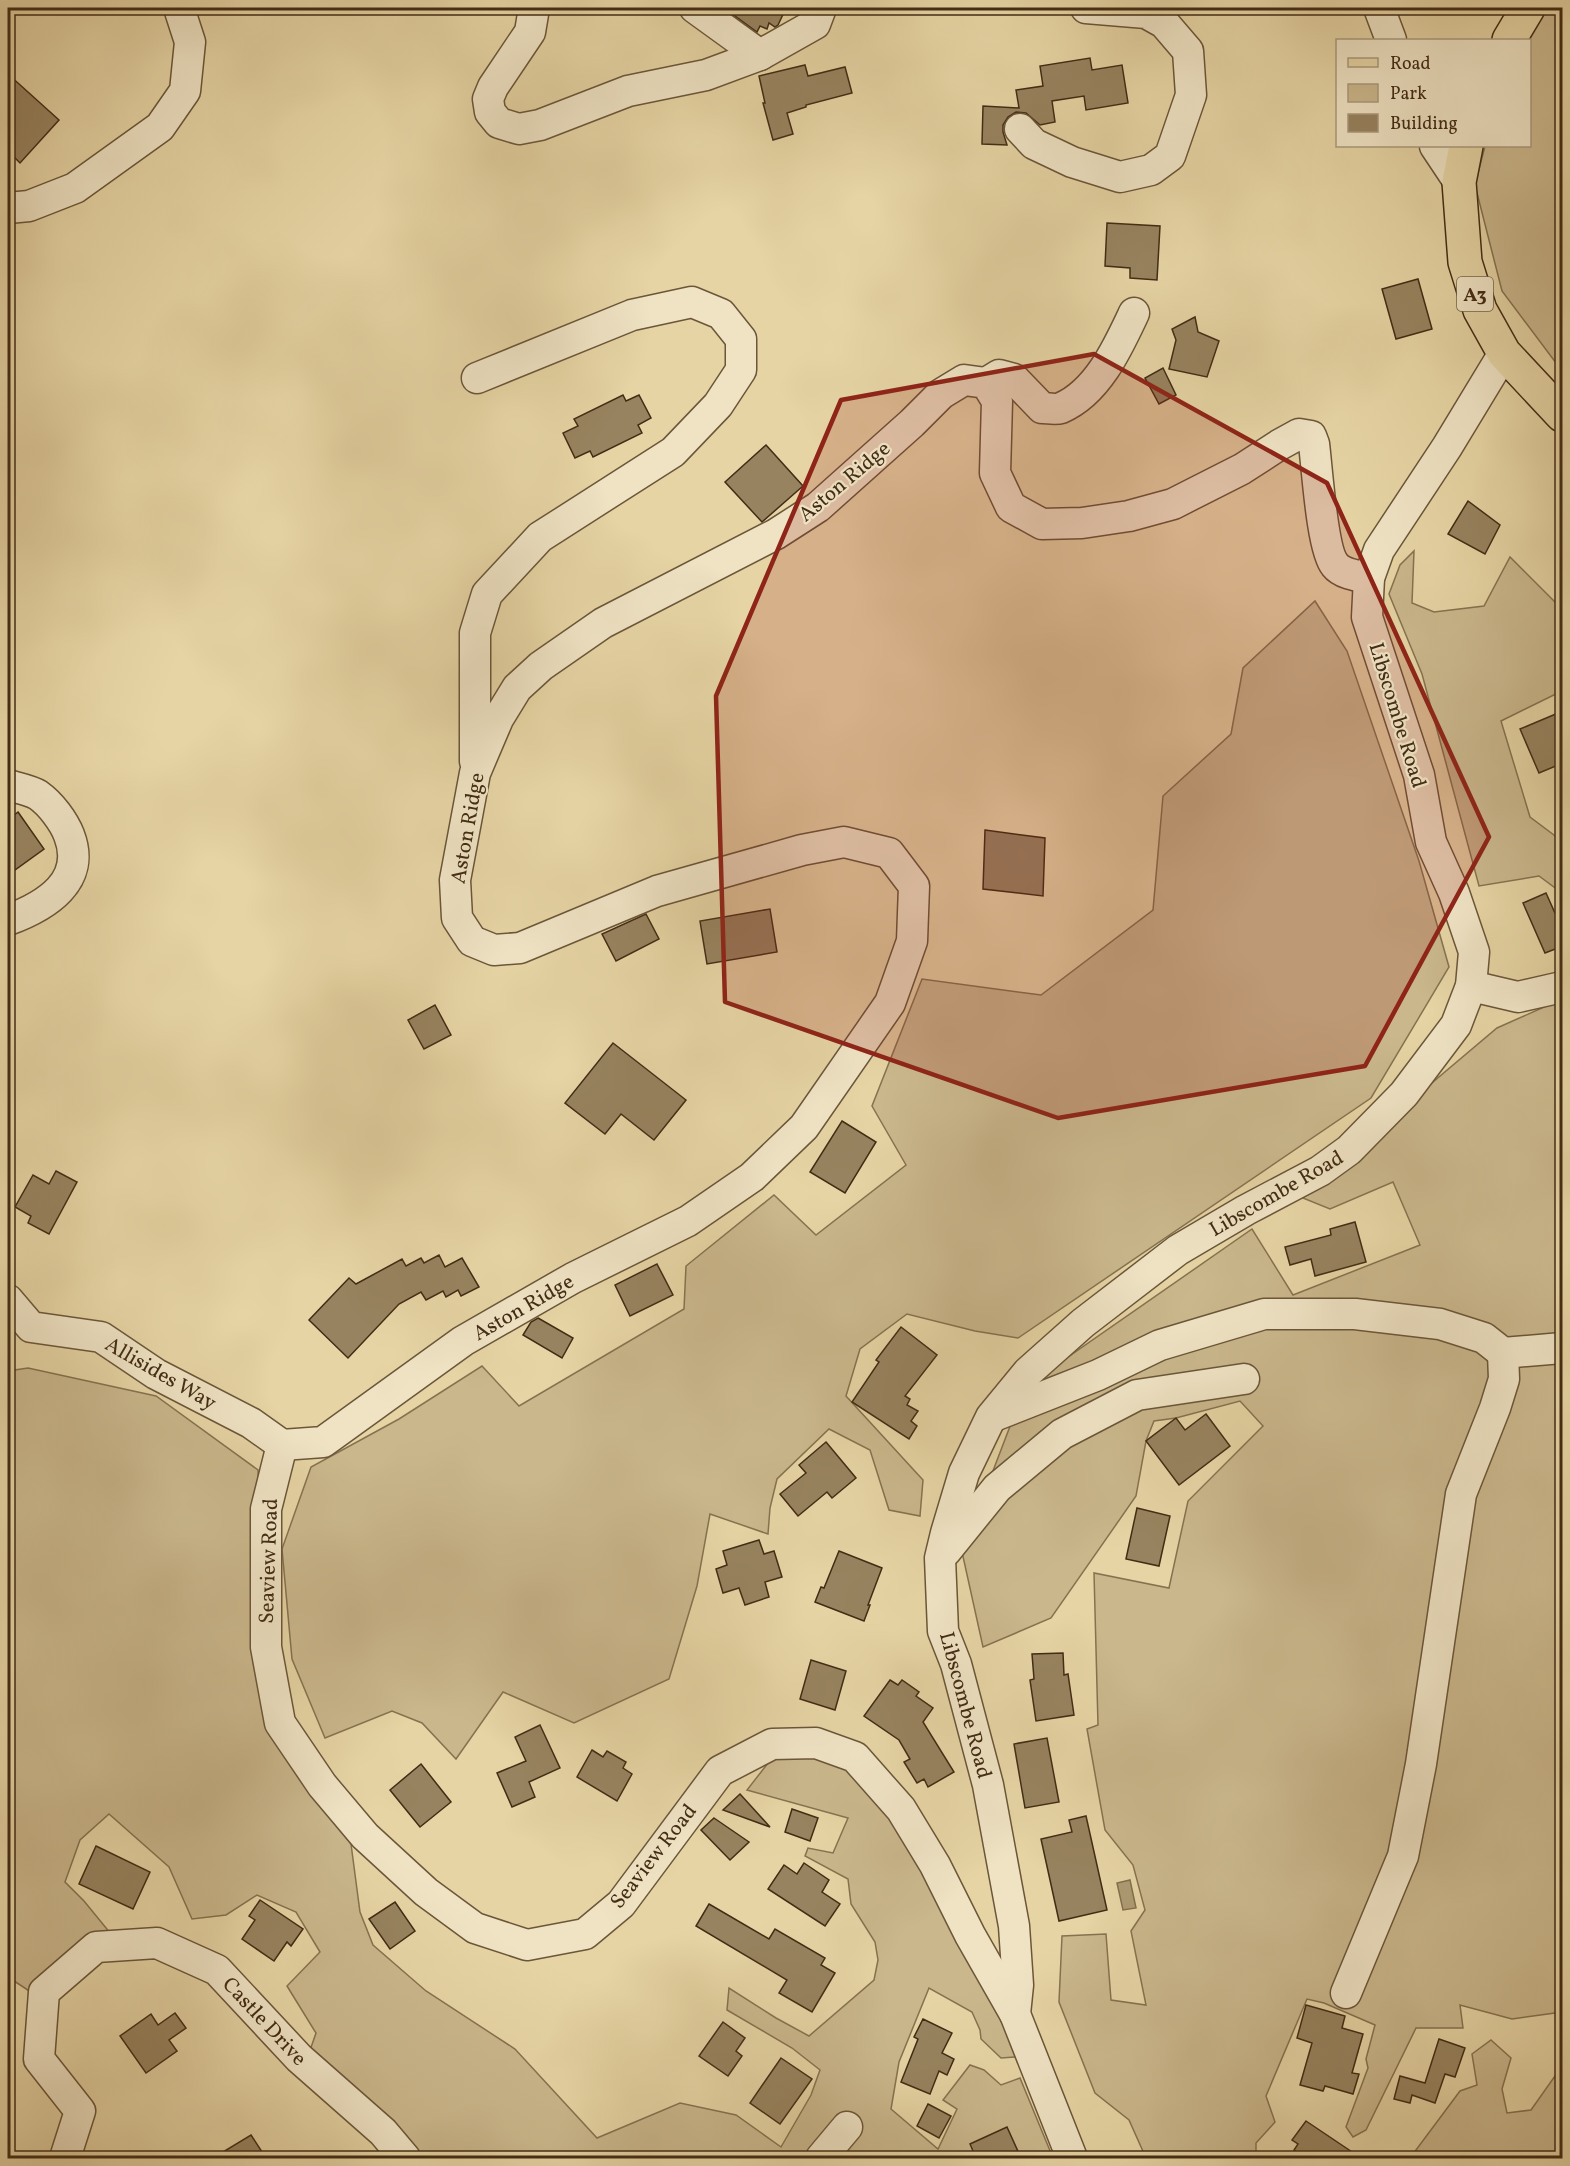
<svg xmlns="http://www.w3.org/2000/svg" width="1570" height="2166" font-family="Vollkorn,serif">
<rect width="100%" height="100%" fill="#e6d4a4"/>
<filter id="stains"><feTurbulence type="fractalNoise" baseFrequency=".00333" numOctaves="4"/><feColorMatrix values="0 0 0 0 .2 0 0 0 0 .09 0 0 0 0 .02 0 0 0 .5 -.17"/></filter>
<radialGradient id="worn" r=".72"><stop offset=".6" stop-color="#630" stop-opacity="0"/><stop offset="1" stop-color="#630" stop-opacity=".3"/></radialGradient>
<g fill="#cab78c" stroke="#867250" stroke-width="1.5">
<polygon points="1540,8 1562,8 1562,371 1502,291 1475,185 1485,146 1530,146 1530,40 1522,40"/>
<polygon points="1414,551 1412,603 1434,612 1484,606 1510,557 1562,609 1562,691 1501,721 1530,817 1562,841 1562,893 1539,876 1479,886 1422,674 1389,594 1400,565"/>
<polygon points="1315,601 1347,651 1419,861 1449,967 1371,1098 1018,1338 975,1331 907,1314 860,1349 846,1396 923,1480 920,1516 889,1510 870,1450 829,1429 777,1479 770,1508 768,1534 710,1514 697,1586 669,1679 574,1723 503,1692 456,1759 422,1723 392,1711 325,1738 292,1659 282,1549 311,1467 399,1419 482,1366 519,1406 684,1309 686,1266 774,1195 816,1235 906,1165 872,1106 922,979 1041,995 1153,910 1163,796 1231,734 1243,668"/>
<polygon points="1562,999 1562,2012 1512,2019 1460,2005 1463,2028 1416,2028 1366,2130 1353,2137 1346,2127 1368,2068 1366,2059 1375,2025 1324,2003 1307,1999 1266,2096 1275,2122 1256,2143 1256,2158 1146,2158 1129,2120 1095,2093 1059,2002 1062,1936 1106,1934 1111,2000 1146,2005 1131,1931 1145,1910 1133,1865 1105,1830 1087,1729 1098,1725 1094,1573 1169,1588 1188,1501 1263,1426 1240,1401 1176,1418 1154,1421 1146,1441 1136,1496 1051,1618 983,1647 962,1552 1025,1387 1252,1229 1293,1295 1420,1245 1393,1182 1330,1209 1298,1196 1497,1028"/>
<polygon points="28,1368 156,1396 258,1470 262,1648 308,1790 351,1844 360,1912 373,1945 426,1991 515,2049 597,2138 680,2103 736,2115 781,2147 811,2095 820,2070 792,2048 727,2010 729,1988 776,2018 809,2036 874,1980 878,1960 875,1942 851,1904 848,1879 805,1856 808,1848 833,1853 848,1818 747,1790 772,1758 832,1751 881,1789 1028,2056 1001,2058 981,2039 980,2030 972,2012 929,1988 899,2062 891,2109 938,2149 957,2109 943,2100 970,2065 984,2070 1001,2085 1020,2078 1053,2158 415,2158 308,2056 316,2033 287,1986 320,1952 296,1912 257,1895 226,1915 192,1919 169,1867 109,1814 80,1840 65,1882 84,1901 111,1934 111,1953 73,1978 52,2006 8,1977 8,1551 10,1532 8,1522 8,1371"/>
<polygon points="1491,2040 1511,2058 1502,2089 1507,2113 1531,2110 1562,2066 1562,2158 1410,2158 1460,2091 1477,2085 1472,2054"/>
</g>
<polygon fill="#ae9b73" stroke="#836f4d" stroke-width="1.5" points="1130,1880 1136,1908 1123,1910 1117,1883"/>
<g fill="#97835f" stroke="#422c15" stroke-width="1.5">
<polygon points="734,8 786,8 778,25 775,27 769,23 767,29 760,26 757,32 731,13"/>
<polygon points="1090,58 1092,70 1122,65 1128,103 1086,110 1084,96 1052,101 1055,122 1040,125 1026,113 1016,112 1008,117 1003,125 1003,132 1007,145 982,144 983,106 1019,108 1016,90 1043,86 1040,66"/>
<polygon points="805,65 808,76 845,67 852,93 806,105 806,107 787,113 793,134 773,140 763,103 765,103 759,76"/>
<polygon points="8,74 59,120 20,163 8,151"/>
<polygon points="1107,223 1160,226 1157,280 1130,278 1130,268 1105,266"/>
<polygon points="1418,279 1432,329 1396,339 1382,289"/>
<polygon points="1195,317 1198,332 1219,341 1207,377 1169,369 1176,340 1172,329"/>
<polygon points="1163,368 1176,395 1159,404 1145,378"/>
<polygon points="623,395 626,401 639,395 651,418 638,425 642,433 593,457 590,451 575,458 563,433 578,426 574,419"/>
<polygon points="766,445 803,486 762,522 725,482"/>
<polygon points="1468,501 1500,525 1485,554 1448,534"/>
<polygon points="1563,711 1563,763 1539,773 1520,729"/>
<polygon points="18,812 44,849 8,875 8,820"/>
<polygon points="985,830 1045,838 1043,896 983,889"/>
<polygon points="1546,893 1555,913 1563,910 1563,946 1545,953 1523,903"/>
<polygon points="770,909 777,952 707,964 700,921"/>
<polygon points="646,914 659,939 616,961 602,934"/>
<polygon points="435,1005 451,1035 424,1049 408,1020"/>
<polygon points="613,1043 686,1100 654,1140 621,1114 605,1134 565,1103"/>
<polygon points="842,1121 876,1142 845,1193 810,1172"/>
<polygon points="56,1171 77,1182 49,1234 28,1223 31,1216 15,1207 33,1175 49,1184"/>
<polygon points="1355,1222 1366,1262 1315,1276 1311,1259 1290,1265 1285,1247 1331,1235 1330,1229"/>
<polygon points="439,1255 445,1267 462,1258 479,1287 461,1296 458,1290 446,1297 443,1291 426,1300 421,1292 399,1304 348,1358 309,1320 349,1278 356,1284 402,1259 406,1266 421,1258 424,1263"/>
<polygon points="657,1264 673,1295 630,1316 615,1285"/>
<polygon points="538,1318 573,1338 562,1358 523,1335 531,1322"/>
<polygon points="901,1327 937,1355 905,1396 910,1399 907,1405 918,1411 911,1421 917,1426 909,1439 852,1402 879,1362 876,1360"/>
<polygon points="1206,1414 1230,1446 1179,1485 1146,1441 1176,1418 1185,1430"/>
<polygon points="826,1442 856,1478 832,1498 827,1492 798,1516 780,1494 806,1473 799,1465"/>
<polygon points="1137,1508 1170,1516 1159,1566 1126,1559"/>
<polygon points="759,1540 764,1554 774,1551 782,1577 765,1582 769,1597 745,1605 739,1588 723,1593 716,1569 727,1565 723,1551"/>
<polygon points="839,1551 882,1568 868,1605 870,1605 864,1621 815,1602 821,1587 824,1588"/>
<polygon points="1063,1653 1064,1675 1068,1674 1074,1715 1036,1721 1030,1680 1034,1679 1032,1654"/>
<polygon points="811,1660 846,1671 835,1710 800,1699"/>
<polygon points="890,1680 898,1685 902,1680 919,1692 916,1696 933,1708 923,1722 954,1772 928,1787 924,1779 917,1783 904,1762 910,1759 899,1740 864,1716"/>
<polygon points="540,1725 560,1768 529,1782 535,1797 512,1807 497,1773 526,1761 515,1737"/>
<polygon points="1047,1738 1059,1802 1025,1808 1014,1744"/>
<polygon points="592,1750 603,1757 607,1751 626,1762 623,1768 632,1774 617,1801 577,1777"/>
<polygon points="421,1764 451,1802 420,1827 390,1790"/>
<polygon points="740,1794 770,1827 723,1810"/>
<polygon points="792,1809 818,1818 810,1841 785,1832"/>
<polygon points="1086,1816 1107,1910 1059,1921 1041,1839 1072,1832 1069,1820"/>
<polygon points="714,1818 749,1842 730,1860 701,1830"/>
<polygon points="96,1846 150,1872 133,1909 79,1884"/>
<polygon points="804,1863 829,1880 822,1892 840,1904 825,1926 768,1889 784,1865 797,1874"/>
<polygon points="260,1900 303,1929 291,1946 287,1942 274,1961 242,1939 255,1920 249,1916"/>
<polygon points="395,1902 415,1931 390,1949 369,1919"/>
<polygon points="709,1904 769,1939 775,1929 825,1958 821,1965 835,1973 812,2012 779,1993 787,1980 696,1926"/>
<polygon points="1306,2005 1345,2016 1342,2028 1363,2034 1352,2073 1359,2074 1353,2094 1325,2086 1323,2091 1300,2085 1312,2043 1297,2038"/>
<polygon points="175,2013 186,2028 169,2040 177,2051 146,2073 120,2036 151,2014 158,2025"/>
<polygon points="923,2019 952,2033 942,2053 954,2059 947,2075 939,2071 930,2094 901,2082 918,2039 914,2037"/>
<polygon points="723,2022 745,2038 736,2051 742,2056 728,2076 699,2056"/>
<polygon points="1439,2039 1465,2048 1455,2077 1445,2074 1435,2103 1412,2095 1410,2103 1394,2099 1400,2076 1425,2083"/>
<polygon points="781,2058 812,2079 780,2124 750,2103"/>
<polygon points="928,2104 951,2116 939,2138 917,2126"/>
<polygon points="1306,2121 1361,2158 1306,2158 1294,2150 1298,2144 1292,2140"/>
<polygon points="1007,2127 1021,2158 976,2158 970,2144"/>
<polygon points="251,2135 266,2158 213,2158"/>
</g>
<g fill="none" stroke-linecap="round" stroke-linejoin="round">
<g stroke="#6b5639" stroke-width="33">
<g id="minor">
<polyline points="534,8 530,32 493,87 488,99 490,112 499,123 519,129 540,125 628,91 706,75 760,55 815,24 821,8"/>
<polyline points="695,8 760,55"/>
<polyline points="1379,8 1391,40"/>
<polyline points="1020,129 1034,144 1072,162 1120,177 1151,170 1170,156 1191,95 1188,51 1164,23 1146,13 1086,8"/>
<polyline points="1435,146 1459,182"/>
<polyline points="8,208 29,206 75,188 160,127 185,91 190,42 179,8"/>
<path d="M986 383 999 375 1014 379 1042 408C1048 408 1055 410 1061 408 1098 392 1118 347 1134 313"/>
<polyline points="475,761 475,633 487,594 540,537 673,452 718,405 741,370 741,339 721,314 692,302 632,315 477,378"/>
<path d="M8 785C17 788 30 790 38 795 51 804 64 822 69 835 87 881 46 906 8 920"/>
<polyline points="1471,986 1518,997 1562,987"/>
<polyline points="8,1300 31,1327 101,1337 156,1374 251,1423 282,1445"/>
<polyline points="994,1416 1098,1375 1160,1345 1264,1314 1355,1314 1440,1324 1484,1338 1503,1353 1562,1348"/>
<path d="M282 1445 323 1442 463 1341 573 1278 688 1221 752 1177 804 1127 890 1003 912 941 914 886 889 853 844 842 802 850 657 891 520 948 494 950 472 941 457 918 455 880 475 773 498 719 517 688 541 666 603 623 776 534 818 507 912 423 941 394 964 380 986 383 997 401 995 473 1011 507 1042 524 1082 523 1129 516 1173 504 1242 469 1279 445 1299 434 1311 436 1314 444C1317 467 1322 550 1335 565 1342 574 1358 576 1369 578"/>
<polyline points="282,1445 266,1509 266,1647 280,1723 322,1785 365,1836 426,1892 475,1928 527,1945 585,1934 621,1904 720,1771 772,1744 816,1743 855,1757 901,1809 935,1865 970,1935 1015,2014 1072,2158"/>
<polyline points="946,1551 997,1488 1062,1434 1137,1395 1244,1379"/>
<polyline points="1346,1993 1403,1856 1421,1764 1461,1494 1495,1408 1504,1379 1503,1353"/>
<polyline points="1015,2014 1018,1985 1014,1926 988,1785 956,1664 943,1631 940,1558 946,1533 964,1473 991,1417 1028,1372 1083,1323 1178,1250 1246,1210 1320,1171 1349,1150 1404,1094 1456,1025 1471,986 1474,952 1454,893 1431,842 1419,775 1367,617 1369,578 1379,550 1447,447 1504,353"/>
<polyline points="65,2158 80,2111 39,2059 44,1992 96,1947 157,1943 217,1970 299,2058 383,2132 405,2158"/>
<polyline points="821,2158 847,2127"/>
</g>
</g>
<g stroke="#422c15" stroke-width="36">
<g id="major">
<polyline points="1509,40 1528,8"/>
<polyline points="1466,146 1459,182 1465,262 1480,310 1504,353 1562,415"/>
</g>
</g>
<use href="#minor" stroke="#efe3c4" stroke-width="30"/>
<use href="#major" stroke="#e6d4a4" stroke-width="33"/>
</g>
<path fill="#8f2418" fill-opacity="0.2" stroke="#8f2418" stroke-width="4.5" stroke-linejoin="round" d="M1094 354 1327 483 1489 837 1365 1066 1058 1118 725 1002 716 696 841 400Z"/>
<g text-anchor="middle" stroke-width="4.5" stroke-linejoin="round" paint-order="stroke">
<rect fill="#efe3c4" stroke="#76634a" stroke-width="1.5" x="1457" y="277" width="36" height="34" rx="4.5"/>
<g font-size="20" font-weight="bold" fill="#422c15">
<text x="1475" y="301">A3</text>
</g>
<g font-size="21" fill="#422c15" stroke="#efe3c4">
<text transform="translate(844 481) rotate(-40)" y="7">Aston Ridge</text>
<text transform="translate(1398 715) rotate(73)" y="7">Libscombe Road</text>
<text transform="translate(467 828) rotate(-80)" y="7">Aston Ridge</text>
<text transform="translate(1276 1193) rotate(-30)" y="7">Libscombe Road</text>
<text transform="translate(523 1307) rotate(-30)" y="7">Aston Ridge</text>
<text transform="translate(161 1373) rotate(30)" y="7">Allisides Way</text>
<text transform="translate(268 1561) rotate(-88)" y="7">Seaview Road</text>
<text transform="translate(966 1705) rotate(75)" y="7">Libscombe Road</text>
<text transform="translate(653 1856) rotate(-52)" y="7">Seaview Road</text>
<text transform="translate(265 2021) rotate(47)" y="7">Castle Drive</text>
</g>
</g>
<rect width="1570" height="2166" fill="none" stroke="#e6d4a4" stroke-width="30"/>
<rect x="9" y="9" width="1552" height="2148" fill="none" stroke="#422c15" stroke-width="3"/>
<rect x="15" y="15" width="1540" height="2136" fill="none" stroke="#422c15" stroke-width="1.5"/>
<rect x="1336" y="39" width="195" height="108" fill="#efe3c4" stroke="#aa9a7e" stroke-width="1.5"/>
<rect x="1348" y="58" width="30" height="9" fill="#e6d4a4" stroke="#aa9a7e" stroke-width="1.5"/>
<text x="1390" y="69" font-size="18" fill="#422c15">Road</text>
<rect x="1348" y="84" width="30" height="18" fill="#cab78c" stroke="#aa9a7e" stroke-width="1.5"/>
<text x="1390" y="99" font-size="18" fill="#422c15">Park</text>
<rect x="1348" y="114" width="30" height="18" fill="#97835f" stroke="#aa9a7e" stroke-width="1.5"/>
<text x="1390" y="129" font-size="18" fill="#422c15">Building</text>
<rect width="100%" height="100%" filter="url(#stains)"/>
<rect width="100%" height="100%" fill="url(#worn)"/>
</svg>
